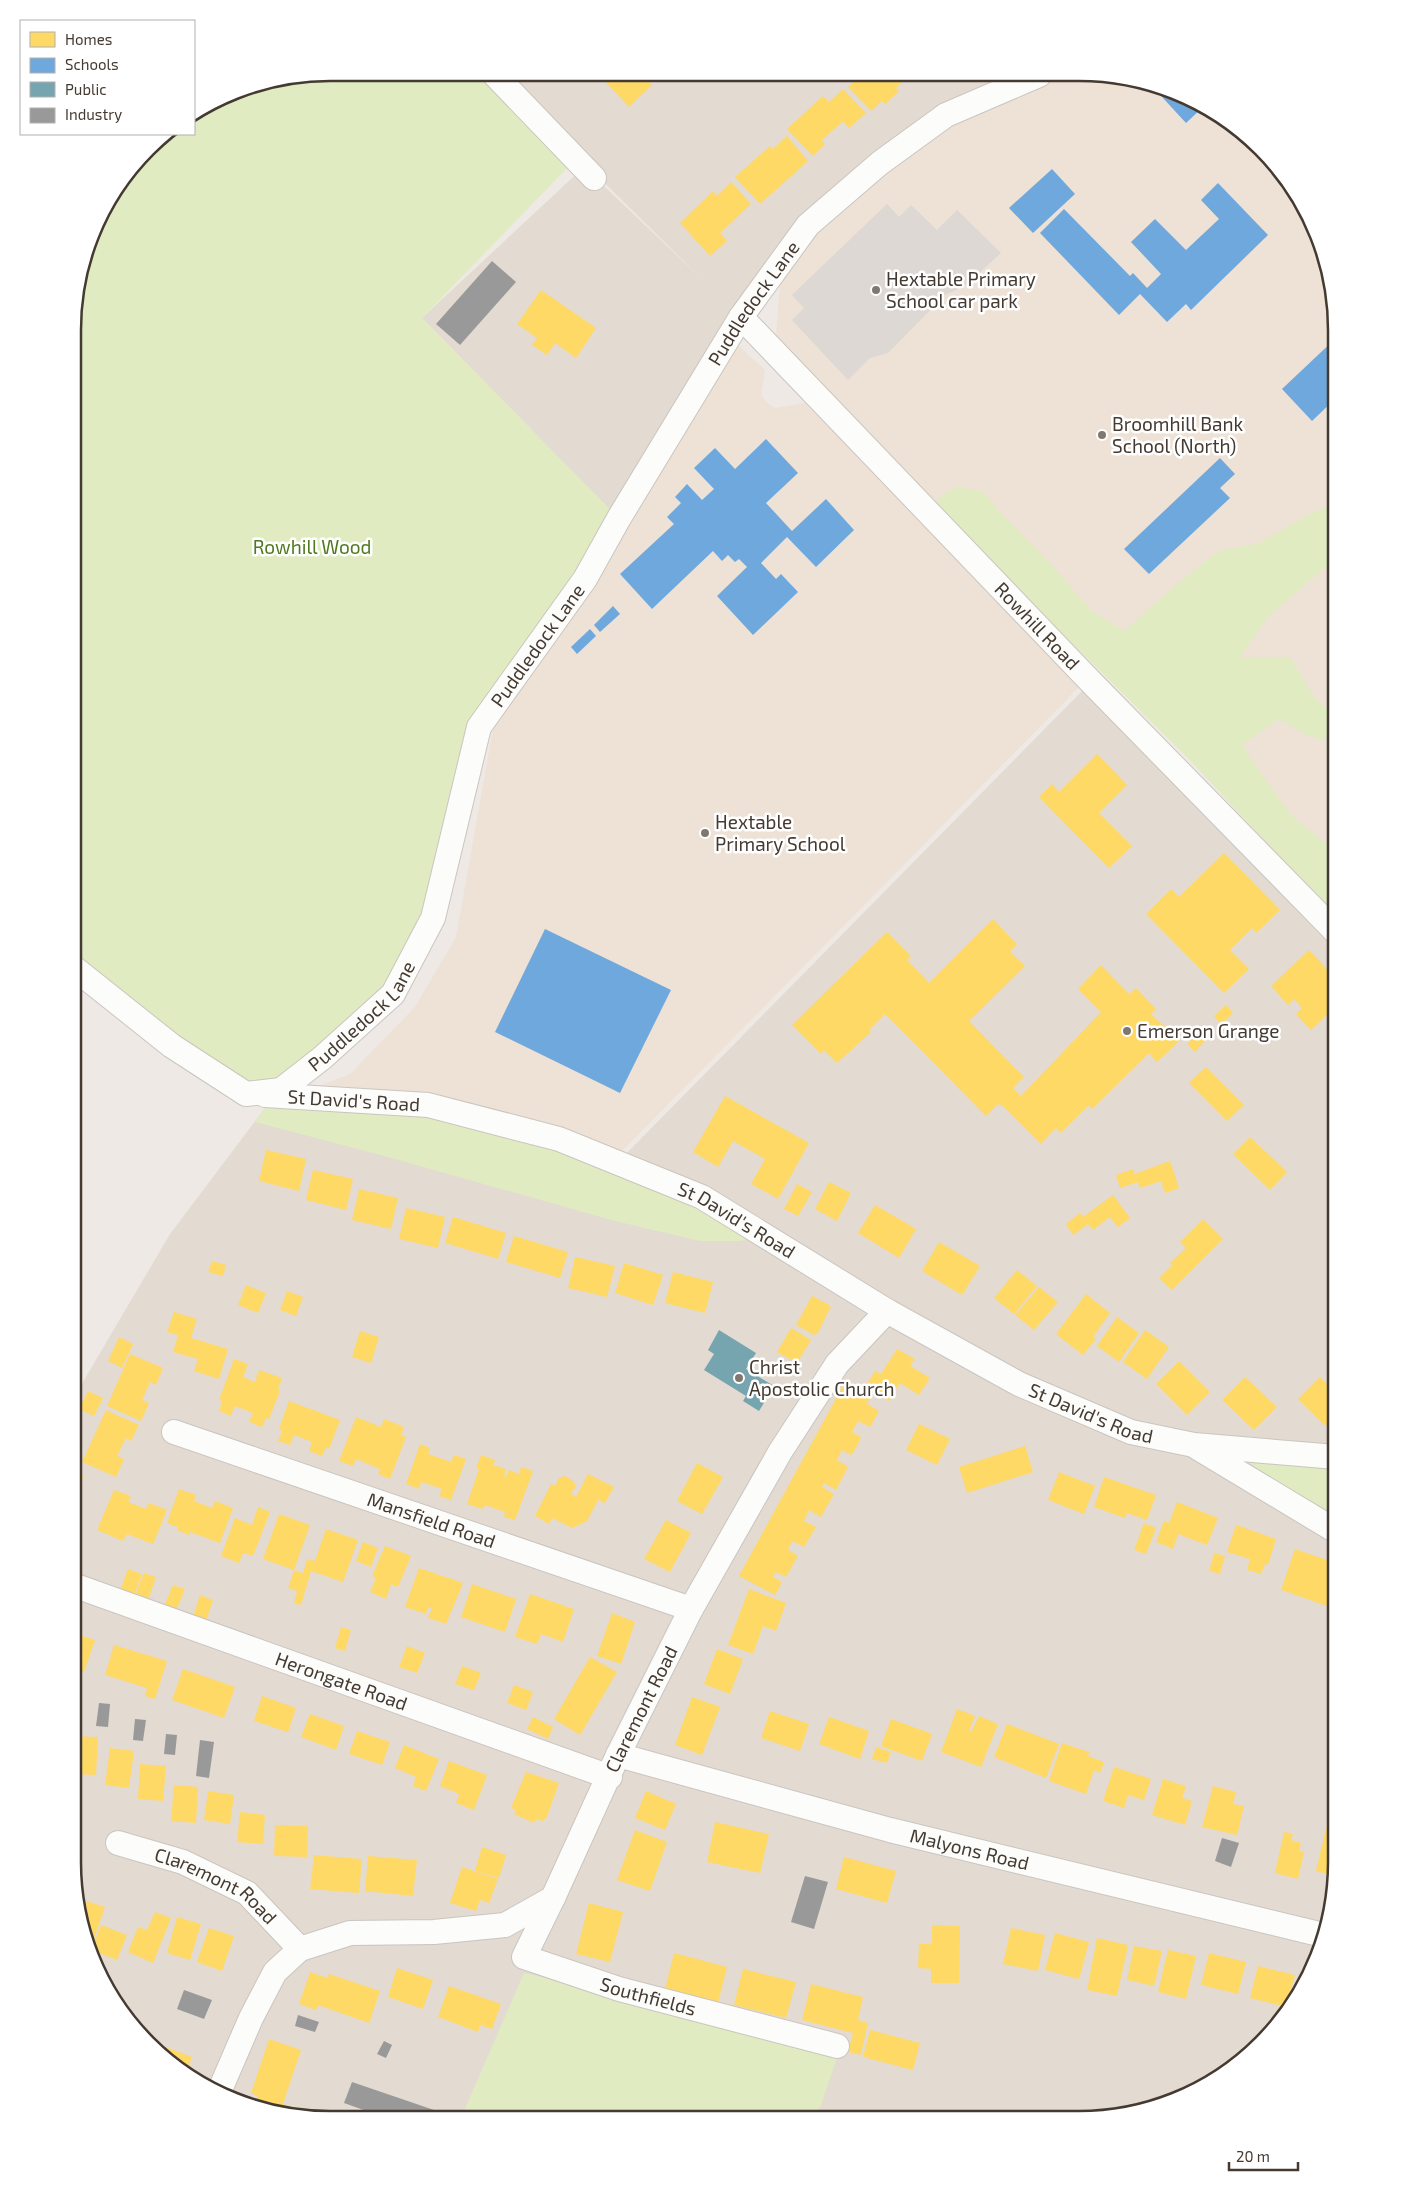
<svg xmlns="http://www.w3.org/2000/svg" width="1409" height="2192" font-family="'Exo 2',sans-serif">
<rect width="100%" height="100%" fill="#eee9e4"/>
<g fill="#e3dad1">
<polygon points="493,73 1043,75 808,225 618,518 422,318 584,167 706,283"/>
<polygon points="1091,682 1336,927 1336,1879 1317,1960 1283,2018 1236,2066 1177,2100 1079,2119 297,2117 232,2100 174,2066 126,2019 92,1960 73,1861 73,1399 170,1234 274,1096 618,1162"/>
</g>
<g fill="#ede2d5">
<polygon points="1059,75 1112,75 1177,92 1235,126 1283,173 1317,232 1336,331 1336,914 1187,757 1049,620 971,539 933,503 776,337 780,282 817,234 888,169 952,121"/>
<polygon points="737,344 765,370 761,395 766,402 775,408 805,403 1082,684 617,1156 302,1093 350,1074 415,1007 456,937 493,729 596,582 625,521"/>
</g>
<g fill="#e1ebc1">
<polygon points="331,73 480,73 570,165 422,318 618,518 478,726 430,919 391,993 280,1087 248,1091 74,966 75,297 99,216 160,137 165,134 194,134 194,116 232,92"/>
<polygon points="955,486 984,492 998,510 1051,564 1092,611 1124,631 1171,589 1218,551 1259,543 1311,513 1336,503 1336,558 1269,616 1240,657 1290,657 1314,697 1332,714 1325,741 1307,735 1279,719 1243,744 1253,762 1292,816 1336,851 1336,914 1305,884 1187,757 1049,620 971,539 933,503"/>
<polygon points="274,1096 429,1106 559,1139 762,1234 741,1241 700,1241 615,1221 388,1157 255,1122"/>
<polygon points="1200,1448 1336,1458 1336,1528"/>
<polygon points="524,1973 841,2046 820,2108 798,2119 461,2118"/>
</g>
<polygon fill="#ddd8d4" points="887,204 899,217 911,205 937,230 957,210 1001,253 965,286 945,295 888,353 870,358 848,380 792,320 804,308 792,295"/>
<g fill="#ffd966">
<polygon points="608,73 642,73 652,85 629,107 602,78"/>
<polygon points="862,74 911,74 896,88 899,91 885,104 882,101 871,111 848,87"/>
<polygon points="843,89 866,113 849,128 843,121 822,140 825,144 813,156 787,129 823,96 829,102"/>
<polygon points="787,136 808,161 760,204 735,177 770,146 773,149"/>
<polygon points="731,182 751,204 720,233 727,241 710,256 680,223 713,191 717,196"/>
<polygon points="541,290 596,328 576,358 555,343 547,355 532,345 537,338 517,324"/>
<polygon points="1097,754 1127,785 1099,813 1132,846 1109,868 1039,797 1052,784 1059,792"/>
<polygon points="1224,853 1280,910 1256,933 1252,928 1230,950 1249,969 1224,993 1146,914 1171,889 1179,897"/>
<polygon points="993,919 1017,944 1010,952 1025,966 969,1021 1024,1077 1013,1088 1021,1096 1101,1012 1078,989 1101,965 1129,994 1136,988 1156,1009 1151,1014 1180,1040 1157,1062 1149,1053 1092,1109 1089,1105 1061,1133 1056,1128 1041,1144 1004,1107 998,1104 986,1116 885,1014 869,1030 871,1032 837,1063 824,1050 821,1054 792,1025 887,932 911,956 907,960 929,983"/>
<polygon points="1309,950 1336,979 1336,1006 1311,1030 1296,1014 1302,1008 1294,999 1288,1005 1271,986"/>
<polygon points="1226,1005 1233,1013 1221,1024 1214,1016"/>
<polygon points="1198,1033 1206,1040 1195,1052 1187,1044"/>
<polygon points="1206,1067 1244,1105 1227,1121 1189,1083"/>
<polygon points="725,1096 809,1143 778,1199 751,1184 765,1159 733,1141 718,1167 693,1152"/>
<polygon points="1250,1137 1287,1172 1270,1190 1233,1154"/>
<polygon points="266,1150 306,1159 299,1191 259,1181"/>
<polygon points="1170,1161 1179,1188 1165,1193 1161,1181 1140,1188 1138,1182 1120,1188 1116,1175 1133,1169 1134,1174"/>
<polygon points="313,1170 353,1179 346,1210 306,1200"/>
<polygon points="829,1182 851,1193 837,1221 815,1209"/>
<polygon points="797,1184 812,1192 798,1216 784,1209"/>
<polygon points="359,1189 398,1198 391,1229 352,1220"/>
<polygon points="1113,1195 1130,1218 1118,1227 1110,1217 1093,1230 1088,1224 1073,1235 1066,1224 1080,1213 1083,1217"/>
<polygon points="875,1205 916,1229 899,1258 858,1233"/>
<polygon points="406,1208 445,1217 438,1248 399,1239"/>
<polygon points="453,1217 506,1233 498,1259 445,1243"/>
<polygon points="1203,1219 1223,1239 1172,1290 1159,1278 1172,1265 1170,1263 1186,1248 1180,1242"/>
<polygon points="514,1236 568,1252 560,1278 506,1262"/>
<polygon points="939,1242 980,1266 962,1295 922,1271"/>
<polygon points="575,1257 615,1266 607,1297 568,1288"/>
<polygon points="212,1261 226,1265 223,1276 208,1272"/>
<polygon points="624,1263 663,1275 653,1305 615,1293"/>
<polygon points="1017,1270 1037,1286 1014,1314 994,1298"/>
<polygon points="673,1272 713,1282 705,1313 665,1303"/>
<polygon points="246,1285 266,1293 258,1313 238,1305"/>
<polygon points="1039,1287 1058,1302 1034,1330 1015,1315"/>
<polygon points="287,1291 303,1297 296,1316 280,1310"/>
<polygon points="1086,1294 1110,1313 1093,1337 1096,1339 1083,1355 1056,1334"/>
<polygon points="812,1296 831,1306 818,1333 814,1335 796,1325"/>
<polygon points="174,1312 197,1319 191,1338 228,1349 219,1379 194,1371 198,1359 173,1352 178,1335 167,1332"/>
<polygon points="1117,1317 1139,1333 1119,1362 1097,1346"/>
<polygon points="791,1328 811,1340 797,1363 777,1352"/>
<polygon points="1145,1330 1169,1347 1147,1379 1123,1362"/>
<polygon points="360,1331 379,1337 371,1363 352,1357"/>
<polygon points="119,1337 133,1344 122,1368 108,1361"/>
<polygon points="897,1349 915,1359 910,1366 930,1378 919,1395 900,1383 889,1401 866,1386 875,1371 881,1374"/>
<polygon points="130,1354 163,1368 156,1385 150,1382 142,1400 149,1403 141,1421 107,1406"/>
<polygon points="234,1359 248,1364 243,1377 255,1382 259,1370 282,1378 278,1390 280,1391 269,1419 266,1418 262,1427 249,1422 253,1413 235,1406 231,1416 219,1411 222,1401 219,1400"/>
<polygon points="1179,1361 1210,1392 1187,1415 1156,1384"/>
<polygon points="1245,1377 1277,1407 1254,1430 1222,1400"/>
<polygon points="1320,1377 1336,1393 1336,1415 1325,1426 1298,1399"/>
<polygon points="844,1384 870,1398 867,1404 879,1411 870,1427 858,1421 854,1428 852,1432 861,1437 856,1448 851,1455 842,1450 837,1460 848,1467 836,1490 824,1483 822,1487 834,1494 821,1517 809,1510 804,1521 816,1527 804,1547 792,1541 788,1550 798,1556 786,1577 775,1572 773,1577 782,1582 775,1595 739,1576"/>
<polygon points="88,1391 103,1398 94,1416 79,1409"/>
<polygon points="289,1401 340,1420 329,1449 326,1447 322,1456 309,1451 312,1442 294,1435 290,1445 278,1441 282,1431 279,1429"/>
<polygon points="106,1410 139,1425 131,1441 126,1438 117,1456 124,1459 116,1477 82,1462"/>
<polygon points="356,1417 381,1427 384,1419 404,1427 401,1435 406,1437 390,1479 378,1474 380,1469 356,1459 353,1466 339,1461"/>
<polygon points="919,1424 950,1439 937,1465 906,1450"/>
<polygon points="420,1444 430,1448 428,1454 451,1462 454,1455 466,1459 451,1500 439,1496 442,1489 421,1482 419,1489 406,1484"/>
<polygon points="1025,1446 1033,1472 967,1493 959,1467"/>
<polygon points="481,1455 495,1460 493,1465 506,1469 504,1476 506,1477 509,1470 519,1474 521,1467 533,1471 515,1520 504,1517 505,1512 485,1505 483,1509 467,1504 479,1469 476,1468"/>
<polygon points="697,1463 723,1477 702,1514 677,1501"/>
<polygon points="73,1471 84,1476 78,1489 73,1487"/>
<polygon points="1059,1472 1095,1486 1084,1514 1048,1500"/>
<polygon points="588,1474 614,1487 605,1503 598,1500 587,1521 572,1528 552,1518 549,1524 535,1516 551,1484 555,1486 559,1478 564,1476 572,1480 576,1486 571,1494 576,1497"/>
<polygon points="1104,1477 1156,1495 1147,1520 1127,1513 1125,1518 1094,1507"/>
<polygon points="179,1489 196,1495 194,1501 212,1508 215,1501 233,1508 220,1543 190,1532 189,1535 177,1530 178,1527 167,1523"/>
<polygon points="114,1490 131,1496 128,1502 146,1509 149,1503 167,1510 153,1544 127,1534 123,1541 97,1530"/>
<polygon points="1177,1502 1218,1518 1207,1545 1178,1534 1173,1549 1156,1542 1164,1521 1169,1523"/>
<polygon points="258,1507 270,1512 253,1556 243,1553 239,1563 221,1556 235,1518 252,1525"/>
<polygon points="279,1514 310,1525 294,1570 263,1559"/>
<polygon points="666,1520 691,1533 670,1572 644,1559"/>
<polygon points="1144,1523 1156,1528 1146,1554 1134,1550"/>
<polygon points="1236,1525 1276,1539 1268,1565 1265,1564 1261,1574 1247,1570 1250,1559 1227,1552"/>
<polygon points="326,1529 358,1540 343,1582 311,1571 301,1605 294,1603 297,1591 288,1588 294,1570 303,1573 307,1559 315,1561"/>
<polygon points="363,1542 378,1548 371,1567 356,1561"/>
<polygon points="385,1546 411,1556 398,1587 391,1584 386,1599 370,1592 376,1578 372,1576"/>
<polygon points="1295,1549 1336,1563 1336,1609 1281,1590"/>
<polygon points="1214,1553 1225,1556 1220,1574 1209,1571"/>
<polygon points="419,1568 463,1583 446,1624 428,1618 432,1608 428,1607 426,1614 405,1607"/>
<polygon points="128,1569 142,1574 134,1595 120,1590"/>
<polygon points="144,1573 156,1577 148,1600 135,1595"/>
<polygon points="472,1584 516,1599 505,1632 461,1617"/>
<polygon points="173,1585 185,1589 176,1611 164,1606"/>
<polygon points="749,1589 786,1603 776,1631 763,1626 753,1654 728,1645"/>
<polygon points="530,1594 574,1609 563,1642 541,1634 537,1644 515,1637"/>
<polygon points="200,1595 213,1600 206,1621 193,1617"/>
<polygon points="612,1613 635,1622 621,1664 597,1656"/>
<polygon points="341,1627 351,1630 345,1651 335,1648"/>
<polygon points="74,1633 95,1640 84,1672 73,1668"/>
<polygon points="114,1645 167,1661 155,1699 145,1696 147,1688 105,1675"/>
<polygon points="407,1646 425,1653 417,1673 399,1667"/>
<polygon points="717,1649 743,1659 730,1694 704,1684"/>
<polygon points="590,1657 617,1672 580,1735 554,1719"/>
<polygon points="462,1666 481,1673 474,1690 455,1684"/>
<polygon points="183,1669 235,1687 224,1718 172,1700"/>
<polygon points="514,1685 533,1692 526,1710 507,1703"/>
<polygon points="262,1696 296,1708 288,1732 254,1721"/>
<polygon points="692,1697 720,1707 702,1755 675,1745"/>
<polygon points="957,1709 975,1716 969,1731 971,1732 979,1716 998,1724 981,1767 941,1752"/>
<polygon points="770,1711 809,1724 800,1751 761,1738"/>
<polygon points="310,1714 344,1726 336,1750 301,1737"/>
<polygon points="533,1717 553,1727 548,1739 527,1729"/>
<polygon points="829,1717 869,1731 860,1759 819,1744"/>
<polygon points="891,1719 932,1734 922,1761 881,1746"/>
<polygon points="1007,1724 1059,1744 1046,1778 994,1757"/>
<polygon points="357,1731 390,1742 382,1765 349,1754"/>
<polygon points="73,1736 98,1737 96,1775 74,1774 75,1752 73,1752"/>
<polygon points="1062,1743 1089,1752 1088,1756 1104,1762 1100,1773 1094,1770 1086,1794 1049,1781"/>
<polygon points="404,1745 439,1759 426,1791 413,1786 416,1777 395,1768"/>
<polygon points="876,1747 891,1752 887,1763 872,1759"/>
<polygon points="110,1748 134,1751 129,1788 105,1785"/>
<polygon points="449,1761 487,1775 474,1810 456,1803 459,1794 440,1786"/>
<polygon points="140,1764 166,1766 163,1801 138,1799"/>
<polygon points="1114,1767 1151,1779 1144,1800 1128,1795 1124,1808 1103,1801"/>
<polygon points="526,1772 559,1783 546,1819 544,1819 543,1821 536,1819 534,1823 514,1814 516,1810 511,1808"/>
<polygon points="1163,1779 1186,1786 1182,1798 1192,1801 1185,1825 1152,1815"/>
<polygon points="174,1785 198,1787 196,1823 171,1821"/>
<polygon points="1213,1786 1236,1792 1233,1804 1244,1806 1237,1835 1202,1827"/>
<polygon points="208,1791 234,1795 230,1824 204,1820"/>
<polygon points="646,1791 676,1804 665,1830 635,1818"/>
<polygon points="240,1812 265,1815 263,1844 237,1842"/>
<polygon points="715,1822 769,1834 760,1873 707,1862"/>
<polygon points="275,1825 308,1826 307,1857 274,1856"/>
<polygon points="1326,1828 1336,1830 1336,1868 1333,1867 1331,1875 1316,1871"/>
<polygon points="635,1830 667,1842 650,1891 617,1880"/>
<polygon points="1284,1832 1293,1834 1291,1840 1301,1843 1299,1851 1304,1852 1298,1879 1275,1873"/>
<polygon points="482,1847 506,1855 499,1878 475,1871"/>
<polygon points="314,1855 362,1859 359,1893 310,1889"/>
<polygon points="368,1856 417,1860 413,1896 365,1891"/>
<polygon points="844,1857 896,1871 887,1903 836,1889"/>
<polygon points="462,1867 498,1879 489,1903 480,1900 476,1911 450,1903"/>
<polygon points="87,1901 105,1907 90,1950 83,1913"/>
<polygon points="589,1903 623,1912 610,1962 576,1954"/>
<polygon points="155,1912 171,1918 153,1963 128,1952 138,1927 147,1930"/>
<polygon points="177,1917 201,1924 190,1960 167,1953"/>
<polygon points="101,1925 127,1935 117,1960 91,1950"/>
<polygon points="932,1925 960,1926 959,1983 931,1983 931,1969 918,1968 919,1944 932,1944"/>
<polygon points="209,1928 234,1936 222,1971 197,1962"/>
<polygon points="1011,1928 1045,1935 1038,1971 1003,1964"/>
<polygon points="1055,1933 1089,1942 1079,1979 1045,1970"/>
<polygon points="1097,1938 1128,1945 1117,1996 1087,1990"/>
<polygon points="1134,1946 1162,1951 1154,1986 1127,1980"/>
<polygon points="1168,1950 1196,1956 1186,1999 1158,1992"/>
<polygon points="674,1953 727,1967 718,2003 665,1989"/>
<polygon points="1209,1953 1246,1962 1238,1994 1201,1985"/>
<polygon points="1258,1966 1295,1975 1286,2007 1250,1998"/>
<polygon points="397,1968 433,1980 423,2009 388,1997"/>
<polygon points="743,1969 796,1982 786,2018 734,2005"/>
<polygon points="310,1972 327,1978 329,1974 380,1991 369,2023 318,2005 316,2010 299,2004"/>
<polygon points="811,1984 863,1997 858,2020 868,2023 861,2055 848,2052 853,2033 802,2020"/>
<polygon points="449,1986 501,2004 492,2029 480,2025 478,2032 438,2017"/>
<polygon points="870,2030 920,2043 913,2070 863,2057"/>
<polygon points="269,2039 301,2050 283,2104 292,2107 289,2115 254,2106 258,2096 251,2093"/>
<polygon points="158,2044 192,2057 186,2073 174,2066 156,2049"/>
<polygon points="939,2111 939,2119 906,2119 905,2113"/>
</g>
<g fill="#6fa8dc">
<polygon points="1151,85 1177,92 1203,107 1186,123"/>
<polygon points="1052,169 1075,194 1033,233 1009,208"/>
<polygon points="1218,183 1268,235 1191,310 1186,304 1167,322 1140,294 1119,315 1040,233 1064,209 1130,276 1133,273 1147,288 1161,274 1131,242 1155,219 1186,250 1219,219 1201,200"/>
<polygon points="1336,338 1336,398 1312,421 1282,389"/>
<polygon points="766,439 798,473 766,503 792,531 826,499 854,530 816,567 787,537 761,563 776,579 781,574 798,592 753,635 717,596 747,567 739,559 735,562 728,555 722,561 713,551 652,609 620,574 674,524 667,517 681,503 675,497 687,484 702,500 714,489 694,468 715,448 735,469"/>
<polygon points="1220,458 1235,474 1220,488 1230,498 1149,574 1124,549"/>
<polygon points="613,606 620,614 600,632 594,625"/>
<polygon points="590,629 596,636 577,654 571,647"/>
<polygon points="545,929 671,990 620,1093 495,1032"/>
</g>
<polygon fill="#76a5af" points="719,1330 756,1353 746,1369 774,1386 759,1411 743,1401 746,1396 704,1370 714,1354 708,1350"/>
<g fill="#999">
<polygon points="492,261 516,282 460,345 436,324"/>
<polygon points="99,1703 110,1704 108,1727 96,1726"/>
<polygon points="135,1719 146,1720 143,1741 133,1740"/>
<polygon points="166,1734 177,1735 175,1755 164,1754"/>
<polygon points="200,1740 214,1742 209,1778 196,1776"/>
<polygon points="1222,1838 1239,1843 1231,1867 1215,1861"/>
<polygon points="805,1876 828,1882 814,1929 791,1922"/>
<polygon points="184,1990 212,2000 204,2019 177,2009"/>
<polygon points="298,2015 319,2022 315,2032 295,2026"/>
<polygon points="384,2041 392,2045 386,2058 377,2054"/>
<polygon points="352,2082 434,2110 432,2118 386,2118 344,2103"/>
</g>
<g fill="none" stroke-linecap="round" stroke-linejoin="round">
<g stroke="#cac5c0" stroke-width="26">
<g id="minor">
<polyline points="493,73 594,178"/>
<path id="s1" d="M741 317 1091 682 1336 932"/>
<path id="s2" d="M74 968 172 1046 246 1094 281 1090 322 1058 393 994 433 918 479 727 585 579 619 518 741 317 808 225 880 163 946 115 1039 75"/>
<path id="s3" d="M265 1095 428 1105 559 1139 702 1197 887 1311 1019 1384 1131 1432 1194 1445 1336 1457"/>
<path id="s4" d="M174 1432 691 1609"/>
<polyline points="1198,1448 1336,1531"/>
<path id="s5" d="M73 1585 610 1777"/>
<path id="s6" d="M618 1755 890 1830 1323 1935"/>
<path id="s7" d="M118 1843 183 1862 247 1893 300 1949"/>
<path id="s8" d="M553 1898 524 1957 619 1989 837 2046"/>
<path id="s9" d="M219 2092 251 2018 275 1972 300 1949 350 1933 434 1932 505 1925 553 1898 618 1755 691 1609 780 1452 837 1364 887 1311"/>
</g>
</g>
<use href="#minor" stroke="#fcfcfb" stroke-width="24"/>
</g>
<g fill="#807770" stroke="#fff" stroke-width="2">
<circle cx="876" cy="290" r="5"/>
<circle cx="1102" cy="435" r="5"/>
<circle cx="705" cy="833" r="5"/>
<circle cx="1127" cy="1031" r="5"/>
<circle cx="739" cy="1378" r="5"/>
</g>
<g text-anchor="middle" stroke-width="5" stroke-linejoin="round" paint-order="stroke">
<g font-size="19" fill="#443a31" stroke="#fff" text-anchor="start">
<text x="886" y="286">Hextable Primary<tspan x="886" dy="22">School car park</tspan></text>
<text x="1112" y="431">Broomhill Bank<tspan x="1112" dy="22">School (North)</tspan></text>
<text x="715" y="829">Hextable<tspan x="715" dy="22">Primary School</tspan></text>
<text x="1137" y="1038">Emerson Grange</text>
<text x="749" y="1374">Christ<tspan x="749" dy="22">Apostolic Church</tspan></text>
</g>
<g font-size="19" fill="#443a31" stroke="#fff">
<text dy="7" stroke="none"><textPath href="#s2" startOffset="1184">Puddledock Lane</textPath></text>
<text dy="7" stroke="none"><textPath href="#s1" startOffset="428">Rowhill Road</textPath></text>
<text dy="7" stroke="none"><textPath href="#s2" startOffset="779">Puddledock Lane</textPath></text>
<text dy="7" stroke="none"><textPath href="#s2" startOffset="359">Puddledock Lane</textPath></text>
<text dy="7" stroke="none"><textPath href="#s3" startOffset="89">St David's Road</textPath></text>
<text dy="7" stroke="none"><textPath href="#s3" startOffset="494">St David's Road</textPath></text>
<text dy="7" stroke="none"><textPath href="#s3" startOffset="899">St David's Road</textPath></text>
<text dy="7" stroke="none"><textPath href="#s4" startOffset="272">Mansfield Road</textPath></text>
<text dy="7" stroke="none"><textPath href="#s5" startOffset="285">Herongate Road</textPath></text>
<text dy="7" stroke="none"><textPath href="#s9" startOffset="638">Claremont Road</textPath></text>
<text dy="7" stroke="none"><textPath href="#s6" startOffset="364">Malyons Road</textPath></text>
<text dy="7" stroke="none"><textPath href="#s7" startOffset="108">Claremont Road</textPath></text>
<text dy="7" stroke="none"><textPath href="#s8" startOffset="196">Southfields</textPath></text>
</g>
<g font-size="19" fill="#507a20" stroke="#fff">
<text x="312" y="554">Rowhill Wood</text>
</g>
</g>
<path d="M0 0H1409V2192H0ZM330 81H1079A249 249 0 0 1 1328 330V1862A249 249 0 0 1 1079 2111H330A249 249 0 0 1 81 1862V330A249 249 0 0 1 330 81Z" fill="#fff" fill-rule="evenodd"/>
<path fill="none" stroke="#443a31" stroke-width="2.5" d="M330 81H1079A249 249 0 0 1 1328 330V1862A249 249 0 0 1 1079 2111H330A249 249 0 0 1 81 1862V330A249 249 0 0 1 330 81Z"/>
<rect x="20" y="20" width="175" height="115" fill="#ffffff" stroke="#b4b0ad"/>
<rect x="30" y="32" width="25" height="15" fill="#ffd966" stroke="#b4b0ad"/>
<text x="65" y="45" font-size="15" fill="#443a31">Homes</text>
<rect x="30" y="58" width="25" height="15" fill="#6fa8dc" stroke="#b4b0ad"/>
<text x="65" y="70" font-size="15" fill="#443a31">Schools</text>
<rect x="30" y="82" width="25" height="15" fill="#76a5af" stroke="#b4b0ad"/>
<text x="65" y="95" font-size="15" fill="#443a31">Public</text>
<rect x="30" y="108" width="25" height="15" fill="#999999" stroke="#b4b0ad"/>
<text x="65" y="120" font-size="15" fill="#443a31">Industry</text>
<path d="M1229 2162v8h69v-8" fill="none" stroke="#443a31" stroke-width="2.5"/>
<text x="1236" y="2162" font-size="15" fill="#443a31" stroke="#ffffff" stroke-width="4" paint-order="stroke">20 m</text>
</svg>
